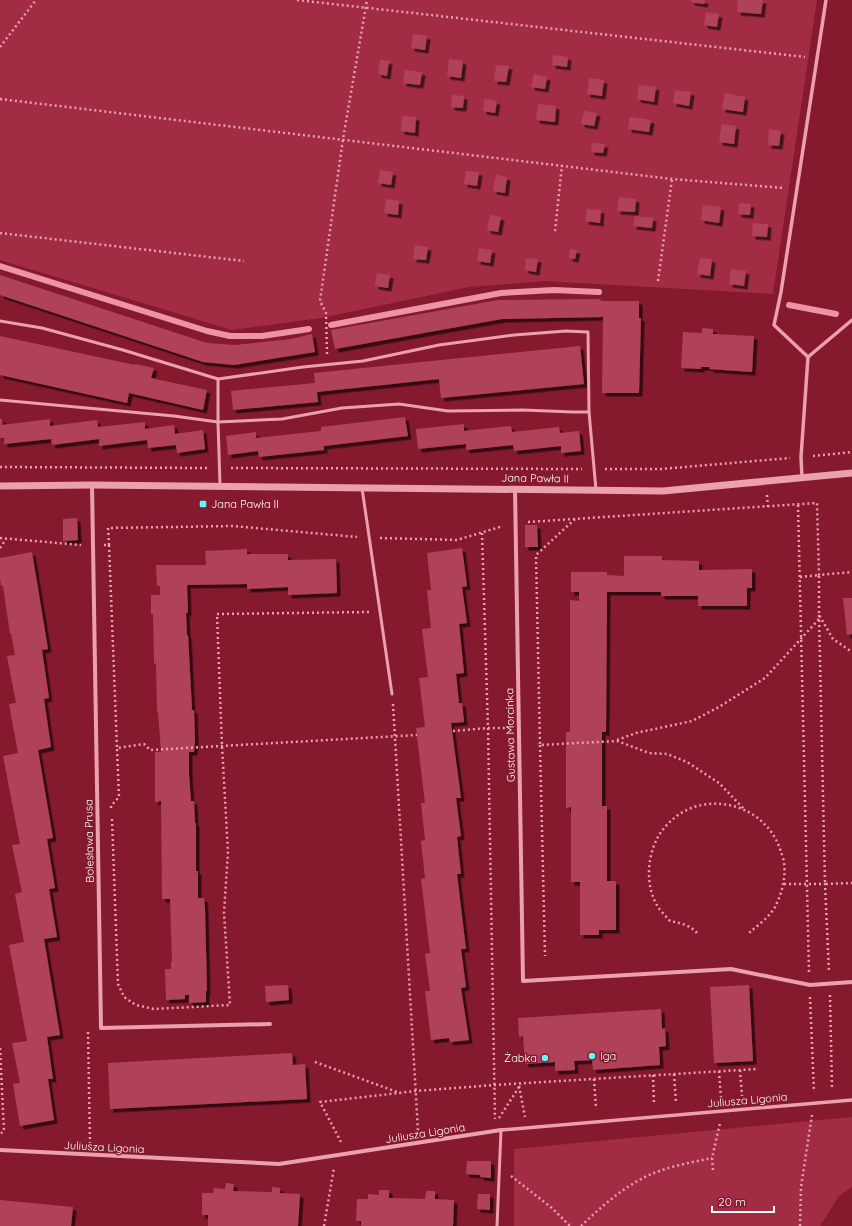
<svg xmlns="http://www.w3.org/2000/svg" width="852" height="1226" font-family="Quicksand,sans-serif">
<defs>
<filter id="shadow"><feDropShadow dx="3.5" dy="3.5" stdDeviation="0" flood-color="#0009"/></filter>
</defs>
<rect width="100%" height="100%" fill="#85192e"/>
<g fill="#a32c45">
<polygon points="0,0 817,0 773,294 544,281 469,287 321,318 232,330 0,260"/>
<polygon points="852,1117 852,1187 839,1196 820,1226 514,1226 514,1149"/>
</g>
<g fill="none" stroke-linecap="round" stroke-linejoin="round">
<g stroke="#ee92a6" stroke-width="6">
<polyline points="0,266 207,331 230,336 262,336 309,329"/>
<polyline points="789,305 836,314"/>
<polyline points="331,325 501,293 554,290 599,292"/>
</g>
</g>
<g fill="#af4258" filter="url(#shadow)">
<polygon points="691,0 705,0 704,4 691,2"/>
<polygon points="738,0 763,0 761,14 737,12"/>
<polygon points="706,12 719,14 717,27 704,25"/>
<polygon points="413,34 427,36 425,50 411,48"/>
<polygon points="553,55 568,57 567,67 552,65"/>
<polygon points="449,59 463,61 461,78 447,76"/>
<polygon points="380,60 389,61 387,76 378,74"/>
<polygon points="496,65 509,66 506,82 494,81"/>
<polygon points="405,70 422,72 420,85 403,83"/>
<polygon points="534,74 547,77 545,89 531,87"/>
<polygon points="589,78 604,80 602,96 587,94"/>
<polygon points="639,85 656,87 654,102 637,99"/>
<polygon points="675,90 691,92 689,106 673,103"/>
<polygon points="725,93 745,97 743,112 722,109"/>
<polygon points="452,95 464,96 463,108 451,107"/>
<polygon points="484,99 497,101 495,113 483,111"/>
<polygon points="538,104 556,106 555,122 536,120"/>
<polygon points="584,111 597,113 594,126 581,124"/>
<polygon points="402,116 416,117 415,133 401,131"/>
<polygon points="630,117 651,120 649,132 628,129"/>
<polygon points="722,124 736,126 734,144 719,142"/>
<polygon points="769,129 781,131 779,146 768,145"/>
<polygon points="592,143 605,144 603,153 591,152"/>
<polygon points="380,170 393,172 391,185 378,183"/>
<polygon points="466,171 479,172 477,186 464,184"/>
<polygon points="496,175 507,177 505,193 493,191"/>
<polygon points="619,197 636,199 635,212 617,211"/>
<polygon points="386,199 399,201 398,215 384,213"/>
<polygon points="739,203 751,204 750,215 738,214"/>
<polygon points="703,205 721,207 719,223 701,220"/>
<polygon points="587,209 601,210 600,223 585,221"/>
<polygon points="490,215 501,217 498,232 487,230"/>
<polygon points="635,216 653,218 652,228 633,226"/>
<polygon points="753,223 768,224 767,237 752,236"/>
<polygon points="415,245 428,247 426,260 413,259"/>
<polygon points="479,248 492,250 490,263 477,261"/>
<polygon points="570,249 577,250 575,259 569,258"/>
<polygon points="526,258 538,259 536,272 525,270"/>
<polygon points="700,258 712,259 710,276 697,274"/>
<polygon points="731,269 746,271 744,286 729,284"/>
<polygon points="377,273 390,275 388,288 375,286"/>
<polygon points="0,275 207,343 235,345 291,339 312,334 315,352 234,365 203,362 0,295"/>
<polygon points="600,299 601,301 639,301 639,318 641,318 639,393 602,393 603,317 502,319 335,349 331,330 498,300"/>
<polygon points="702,328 713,329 713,334 754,336 752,372 709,369 710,367 701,367 701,369 681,368 683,332 702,333"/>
<polygon points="0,336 135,365 135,364 154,368 151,378 207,390 203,410 129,393 127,403 0,375"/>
<polygon points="580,346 584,384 441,398 439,379 317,392 318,402 233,410 231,391 315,383 314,373"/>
<polygon points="405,417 408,436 324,446 324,450 259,457 258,451 228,455 226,436 256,432 256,438 321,431 321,427"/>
<polygon points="0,419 2,419 2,425 50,419 50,426 97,420 98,427 145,422 145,429 174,425 175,434 203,430 205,449 177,453 176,445 148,448 147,440 99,446 99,439 52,445 51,439 4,444 4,438 0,438"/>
<polygon points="464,424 464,431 511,426 512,432 559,427 560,433 579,431 581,451 561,453 561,446 514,451 513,445 466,450 466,444 418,449 416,429"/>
<polygon points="77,518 78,540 63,541 63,519"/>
<polygon points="525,525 537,525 538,547 525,547"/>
<polygon points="462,548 467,586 462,587 467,623 459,624 464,673 456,674 459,703 462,703 464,722 451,723 461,798 456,798 461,836 457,837 461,874 457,874 466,949 461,949 466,987 461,988 469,1040 450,1042 449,1038 431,1040 425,991 430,991 425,954 430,953 421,879 425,878 421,841 425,840 421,803 425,803 416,728 425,727 419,678 428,677 422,629 431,628 427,590 431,590 427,553"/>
<polygon points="247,549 247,554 288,554 288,560 336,559 337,593 288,595 288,587 247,589 247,584 187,585 188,613 186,613 187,635 188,635 192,710 194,710 195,741 194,752 189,752 189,774 191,801 194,801 195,823 196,823 196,871 198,871 198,898 204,898 205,909 207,991 206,991 206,1002 189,1003 189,995 185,995 185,999 166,1000 165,969 171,969 171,962 172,962 170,899 162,899 161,801 155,802 155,752 161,752 158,712 157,712 156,663 154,664 153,614 151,614 151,595 160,595 160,586 157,586 156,565 206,565 205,551"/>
<polygon points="32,552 48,649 42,650 49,698 44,699 51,747 38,750 53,838 47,839 55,888 49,889 57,937 44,939 60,1035 47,1037 53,1079 48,1079 54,1120 20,1126 13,1084 20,1083 12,1043 27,1041 9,945 24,942 15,894 22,892 12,845 20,844 3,756 18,753 9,704 16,703 7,656 15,655 11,633 10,634 3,586 1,586 0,578 0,558"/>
<polygon points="624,556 662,556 662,560 699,561 699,570 752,569 752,588 747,588 747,606 698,606 698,596 661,596 661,592 607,592 606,732 602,732 602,806 607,806 607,881 616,881 616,930 599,930 599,935 580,935 580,882 571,882 571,807 566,808 566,732 570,732 570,600 579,601 579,592 571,592 571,572 607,572 607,575 624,576"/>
<polygon points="843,598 852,598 852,634 847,635"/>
<polygon points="288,985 289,1000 266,1002 265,986"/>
<polygon points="749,985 753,1061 714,1063 710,987"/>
<polygon points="661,1009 662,1029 665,1028 666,1046 659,1047 660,1065 593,1070 592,1060 574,1061 575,1070 555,1071 555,1062 525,1064 523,1036 519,1037 518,1018"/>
<polygon points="292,1053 293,1065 305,1064 307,1099 110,1109 108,1063"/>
<polygon points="467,1161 491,1161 491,1178 480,1177 480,1175 466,1174"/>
<polygon points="226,1183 234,1184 233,1191 272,1192 272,1187 280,1188 280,1193 300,1194 298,1226 208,1226 208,1215 202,1215 202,1193 213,1193 214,1188 225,1189"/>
<polygon points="379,1190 389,1190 389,1198 425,1199 426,1191 435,1191 435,1199 454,1200 453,1226 361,1226 361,1221 356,1221 357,1199 368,1199 368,1194 379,1195"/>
<polygon points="478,1194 490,1194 490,1210 477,1209"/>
<polygon points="0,1200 73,1207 71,1226 0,1226"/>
</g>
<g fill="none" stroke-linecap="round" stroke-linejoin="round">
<g stroke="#ec9faf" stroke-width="2.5" stroke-dasharray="2 3" stroke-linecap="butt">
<polyline points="297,0 805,57"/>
<polyline points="0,47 36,0"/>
<polyline points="0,99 672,179 784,188"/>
<polyline points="555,231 562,165"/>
<polyline points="0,233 244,261"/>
<polyline points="658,281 672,179"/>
<polyline points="327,354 326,313 320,301 343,139 367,0"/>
<polyline points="813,456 852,452"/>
<polyline points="0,467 208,468"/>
<polyline points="231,468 582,469"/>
<polyline points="605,469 661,469 790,458"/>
<polyline points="767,495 768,507"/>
<polyline points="798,505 809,972"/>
<polyline points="575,519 536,555 540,745 617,741 649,753 667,754 687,762 719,783 745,810"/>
<polyline points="528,522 817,503 819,575 852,572"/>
<polyline points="482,533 488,728 495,1119"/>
<polyline points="0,538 81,545"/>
<polyline points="380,538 457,540 503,526"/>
<polyline points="104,545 109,545 108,528 233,526 357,537"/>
<polyline points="109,545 117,748 144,744 150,750 417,735"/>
<polyline points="0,548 6,539"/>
<polyline points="800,577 819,575 819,615 833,639 852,652"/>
<polyline points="819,615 825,884 852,883"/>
<polyline points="393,704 418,1131"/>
<polyline points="453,731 488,728 508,728"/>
<polyline points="617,740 636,733 692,721 719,707 765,678 819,619"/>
<polyline points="540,745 545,956"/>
<polyline points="111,808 111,806 119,797 117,748"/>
<polyline points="112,819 118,984 124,997 136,1005 154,1009 230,1005 224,913 228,852 222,746 217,614 369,612"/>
<polyline points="784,884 825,884 829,972"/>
<path d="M697 933C690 925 680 923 670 921 666 916 661 912 658 907 647 889 647 867 653 848 658 834 666 824 678 815 715 790 768 808 781 852 782 855 784 860 784 863 786 878 782 892 776 905 771 916 758 925 749 933"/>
<polyline points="830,995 832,1088"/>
<polyline points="810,997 814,1092"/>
<polyline points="88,1032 90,1143"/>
<polyline points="0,1048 4,1131 0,1134"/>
<polyline points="315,1062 400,1093"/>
<polyline points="740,1070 742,1096"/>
<polyline points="719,1071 721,1098"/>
<polyline points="674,1074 676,1102"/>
<polyline points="653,1075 654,1104"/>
<polyline points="594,1079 596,1109"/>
<polyline points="519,1086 525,1117"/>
<polyline points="499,1118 521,1084"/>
<polyline points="341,1142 320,1102 416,1091 494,1085 757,1069"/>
<polyline points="713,1170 712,1158 720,1123"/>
<polyline points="511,1176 552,1208 570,1226"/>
<polyline points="324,1226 334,1168"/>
<path d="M581 1226C600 1208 620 1190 643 1178 664 1167 689 1163 712 1158"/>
<polyline points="800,1226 801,1187 812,1115"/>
</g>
<g stroke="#ec9faf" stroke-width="3">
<polyline points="0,321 42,328 123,350 218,379 303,367 363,361 439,345 514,335 566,331 588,332 589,412 596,490"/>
<polyline points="218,379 218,422 220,485"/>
<polyline points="0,400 174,416 218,422 282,419 342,408 399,404 448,411 523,410 573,412 589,412"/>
<polyline points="362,488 392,694"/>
<polyline points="497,1226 501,1130"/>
</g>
<g stroke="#ec9faf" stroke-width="3.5">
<polyline points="808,357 774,325 781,292 826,0"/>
<polyline points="802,478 801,457 808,357 852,320"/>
<polyline points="501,1130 852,1100"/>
</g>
<g stroke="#ec9faf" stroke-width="4">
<polyline points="92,485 101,1028 270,1024"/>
<polyline points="515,489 523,981 731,969 810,985 852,982"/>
<polyline points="0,1150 279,1164 501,1130"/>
</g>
<polyline stroke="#ec9faf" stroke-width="7" points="0,486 92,485 663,491 852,473"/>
</g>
<g fill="#5afff7" stroke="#85192e" stroke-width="1.5">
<rect x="199" y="500" width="8" height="8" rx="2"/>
<circle cx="592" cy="1056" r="4"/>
<circle cx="545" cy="1058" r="4"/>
</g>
<g text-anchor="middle" stroke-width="3" stroke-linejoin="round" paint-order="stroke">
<g font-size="11" fill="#fff" stroke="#85192e">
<text transform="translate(535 478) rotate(1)" y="4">Jana Pawła II</text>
<text transform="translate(510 735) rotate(-91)" y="4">Gustawa Morcinka</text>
<text transform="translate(89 841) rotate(-91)" y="4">Bolesława Prusa</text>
<text transform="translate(747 1100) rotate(-5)" y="4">Juliusza Ligonia</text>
<text transform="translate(425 1133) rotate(-9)" y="4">Juliusza Ligonia</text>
<text transform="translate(104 1147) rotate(3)" y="4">Juliusza Ligonia</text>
</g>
<g font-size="11" fill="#fff" stroke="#85192e" text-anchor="start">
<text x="211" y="508">Jana Pawła II</text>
<text x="600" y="1060">Iga</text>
<text x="537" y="1062" text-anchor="end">Żabka</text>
</g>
</g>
<path d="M712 1206v6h62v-6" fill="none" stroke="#ffffff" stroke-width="2"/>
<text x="718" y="1206" font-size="12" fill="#ffffff" stroke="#85192e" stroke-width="3" paint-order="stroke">20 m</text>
</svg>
